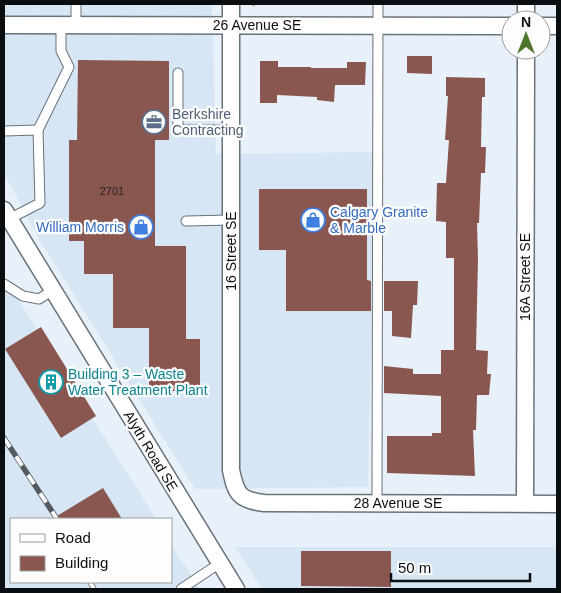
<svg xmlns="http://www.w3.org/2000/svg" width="561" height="593" font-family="Helvetica,sans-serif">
<rect width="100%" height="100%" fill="#e8f1f9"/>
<g fill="#d7e6f4">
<polygon points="4,4 212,4 216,154 375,152 368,487 195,489 39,239 4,173"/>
<polygon points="4,277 156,519 11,519 11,582 171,582 171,544 200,589 4,589"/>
<polygon points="235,547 557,547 557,589 262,589"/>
</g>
<g fill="#895750">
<polygon points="407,56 432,56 432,74 407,73"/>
<polygon points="78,60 169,61 169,140 155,140 155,246 186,246 186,339 200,339 200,391 149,391 149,328 113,328 113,274 84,274 84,241 69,241 69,140 77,140"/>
<polygon points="260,61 278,61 278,67 311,67 311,68 347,68 347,62 366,62 365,85 335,85 334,102 317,100 317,97 277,95 277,103 260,103"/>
<polygon points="446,77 485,78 485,97 482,97 481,147 486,147 485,173 481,173 479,223 477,223 478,259 476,350 488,351 487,374 491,374 489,395 477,395 476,430 473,430 475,476 387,473 387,436 432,436 432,433 441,433 441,396 384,393 384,366 413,369 413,374 441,374 441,350 454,350 454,258 446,258 446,222 436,221 437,183 446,183 449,140 445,140 448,96 446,96"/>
<polygon points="259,189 367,189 367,280 371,281 371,311 286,311 286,250 259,250"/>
<polygon points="384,281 418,281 417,305 413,305 411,338 392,336 392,311 384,311"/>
<polygon points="41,327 96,416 61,438 5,349"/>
<polygon points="103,488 122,519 52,519"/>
<polygon points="301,551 391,551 391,587 301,586"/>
</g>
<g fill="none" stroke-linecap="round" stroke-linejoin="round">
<g stroke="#6a7279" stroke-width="11">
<g id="lane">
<polyline points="76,4 76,25"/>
<polyline points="178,73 178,130 231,130"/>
<polyline points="38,130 69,67 61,51 61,25"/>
<polyline points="4,131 38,130 40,203 9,219"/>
<polyline points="186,221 231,220"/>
<polyline points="4,284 23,296 39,299 53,290"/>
<polyline points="377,503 378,4"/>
<polyline points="181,589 220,563"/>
</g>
</g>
<g stroke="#6a7279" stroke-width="19">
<g id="street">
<path d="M231 4V470C236 494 239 500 264 503L557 504"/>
<polyline points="526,4 526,20"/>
<polyline points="4,25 511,26"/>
<polyline points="541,26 557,26"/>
<polyline points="4,210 236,589"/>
<polyline points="525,503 526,50"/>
</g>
</g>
<polyline stroke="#989fa6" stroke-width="3" stroke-dasharray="1 4" stroke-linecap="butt" points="253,6 254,4"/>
<use href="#lane" stroke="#fff" stroke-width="9"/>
<use href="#street" stroke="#fff" stroke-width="16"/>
<g stroke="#555a5f" stroke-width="5.5">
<g id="rail">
<polyline points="4,438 57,519"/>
<polyline points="90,582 94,589"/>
</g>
</g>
<use href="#rail" stroke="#fdfdfd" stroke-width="4" stroke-dasharray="11" stroke-linecap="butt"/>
</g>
<defs>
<g id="office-ring" transform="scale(1.25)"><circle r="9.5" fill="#fdfdfd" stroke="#5c6f8a" stroke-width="1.5"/><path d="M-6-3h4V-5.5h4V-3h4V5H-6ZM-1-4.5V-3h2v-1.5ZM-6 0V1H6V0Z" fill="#5c6f8a"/></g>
<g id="shop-ring" transform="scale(1.25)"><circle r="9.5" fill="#fdfdfd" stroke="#3f7fe0" stroke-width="1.5"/><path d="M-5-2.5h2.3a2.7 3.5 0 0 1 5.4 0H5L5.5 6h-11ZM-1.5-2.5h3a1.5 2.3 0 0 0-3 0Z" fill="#3f7fe0"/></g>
<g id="building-ring" transform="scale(1.25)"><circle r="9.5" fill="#fdfdfd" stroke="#0f9aa8" stroke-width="1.5"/><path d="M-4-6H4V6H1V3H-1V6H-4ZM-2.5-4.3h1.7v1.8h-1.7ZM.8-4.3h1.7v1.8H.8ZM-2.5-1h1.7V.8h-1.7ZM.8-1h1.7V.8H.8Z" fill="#0f9aa8"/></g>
</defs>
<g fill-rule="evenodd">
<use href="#office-ring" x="154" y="122"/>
<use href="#shop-ring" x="313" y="220"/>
<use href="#shop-ring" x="141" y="227"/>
<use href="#building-ring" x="51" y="382"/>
</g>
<g text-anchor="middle" stroke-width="4.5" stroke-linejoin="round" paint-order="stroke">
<g font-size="11" fill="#2a2021">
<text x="112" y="195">2701</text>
</g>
<g font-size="14" fill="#0b0e11" stroke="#fdfdfd">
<text x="257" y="30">26 Avenue SE</text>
<text transform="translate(231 251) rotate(-90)" y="5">16 Street SE</text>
<text transform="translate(525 277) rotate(-90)" y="5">16A Street SE</text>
<text transform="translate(151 451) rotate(59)" y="5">Alyth Road SE</text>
<text x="398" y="508">28 Avenue SE</text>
</g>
<g font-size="14" fill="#4e5e75" stroke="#fdfdfd" text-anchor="start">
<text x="172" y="119">Berkshire<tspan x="172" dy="16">Contracting</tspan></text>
</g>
<g font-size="14" fill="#366cbe" stroke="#fdfdfd" text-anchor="start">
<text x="330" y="217">Calgary Granite<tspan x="330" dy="16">&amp; Marble</tspan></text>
<text x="124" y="232" text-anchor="end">William Morris</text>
</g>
<g font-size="14" fill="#0d838f" stroke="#fdfdfd" text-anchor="start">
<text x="68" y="379">Building 3 – Waste<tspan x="68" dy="16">Water Treatment Plant</tspan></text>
</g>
</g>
<rect width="561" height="593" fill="none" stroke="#0b0e11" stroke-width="10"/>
<rect x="10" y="518" width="162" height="65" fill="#fdfdfd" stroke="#9c9d9f"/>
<rect x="20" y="534" width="25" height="8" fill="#ffffff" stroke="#9c9d9f"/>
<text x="55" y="543" font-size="15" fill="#0b0e11">Road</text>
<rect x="20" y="556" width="25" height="15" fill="#895750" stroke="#9c9d9f"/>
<text x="55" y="568" font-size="15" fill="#0b0e11">Building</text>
<g transform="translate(526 35)"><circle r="24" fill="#fdfdfd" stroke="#9c9d9f"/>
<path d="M0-4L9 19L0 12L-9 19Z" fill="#4f742d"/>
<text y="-8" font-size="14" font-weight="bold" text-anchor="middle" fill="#0b0e11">N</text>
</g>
<path d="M391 573v8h139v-8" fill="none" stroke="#0b0e11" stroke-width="2.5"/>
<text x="398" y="573" font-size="15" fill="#0b0e11" stroke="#fdfdfd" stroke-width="4" paint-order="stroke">50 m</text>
</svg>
